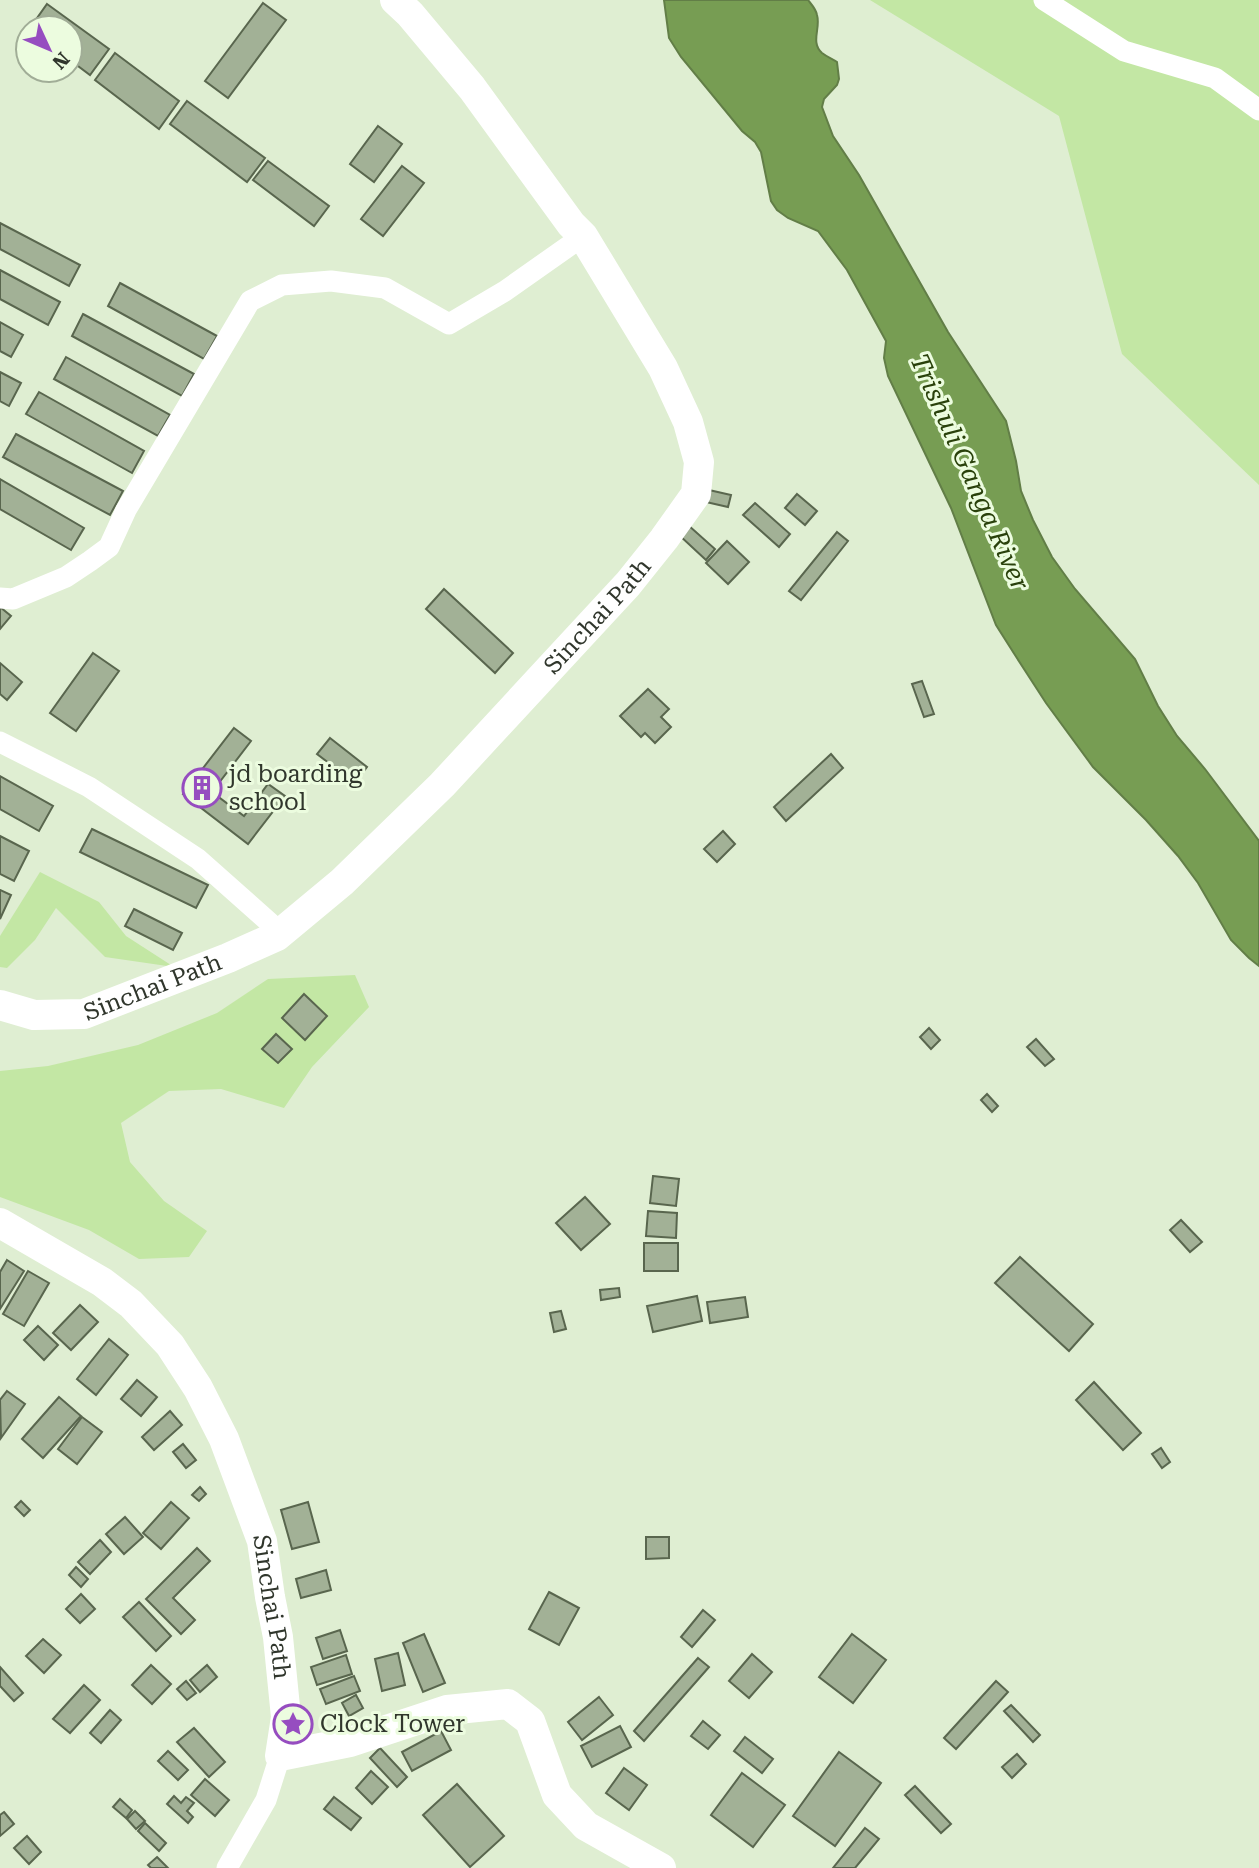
<svg xmlns="http://www.w3.org/2000/svg" width="1259" height="1868" font-family="'Roboto Serif',serif">
<rect width="100%" height="100%" fill="#dfeed2"/>
<g fill="#c3e7a4">
<polygon points="870,0 1259,0 1259,485 1122,354 1059,116"/>
<polygon points="40,872 99,902 126,936 174,967 105,957 56,908 35,940 7,968 0,967 0,936"/>
<polygon points="355,975 369,1007 312,1067 284,1108 221,1089 169,1091 121,1123 130,1162 164,1201 207,1231 189,1257 139,1259 89,1230 0,1197 0,1071 48,1066 138,1045 217,1013 268,979"/>
</g>
<path fill="#779d53" stroke="#627e47" stroke-width="2" d="M664 0H808C811 4 816 9 817 15 821 28 810 42 822 53 827 57 833 59 837 62L839 79 837 85 824 99 822 107 833 136 859 175 948 332 1006 421 1016 461 1021 491 1033 520 1052 557 1075 589 1135 659 1158 706 1177 736 1205 769 1259 841V966L1249 958 1231 940 1198 883 1178 856 1146 820 1093 767 1046 703 1015 655 996 625 951 508 888 376 884 358 886 341 847 270 818 231 788 218 777 210 771 201 761 152 755 142 742 131 681 57 669 38Z"/>
<g fill="#a2b196" stroke="#59664e" stroke-width="2">
<polygon points="263,3 286,20 228,98 205,81"/>
<polygon points="47,4 109,49 90,75 70,60 70,28 30,28"/>
<polygon points="115,53 179,101 159,129 95,80"/>
<polygon points="187,101 265,158 247,182 170,124"/>
<polygon points="378,126 402,144 374,182 350,164"/>
<polygon points="268,161 329,206 314,226 253,180"/>
<polygon points="402,166 424,183 383,236 361,219"/>
<polygon points="0,223 80,265 69,286 0,249"/>
<polygon points="0,270 60,302 48,325 0,299"/>
<polygon points="120,283 217,336 204,359 108,306"/>
<polygon points="83,314 194,374 182,396 72,336"/>
<polygon points="0,322 23,335 11,357 0,351"/>
<polygon points="66,357 170,415 158,436 54,379"/>
<polygon points="0,372 21,383 9,406 0,401"/>
<polygon points="39,392 144,451 132,473 26,414"/>
<polygon points="16,434 123,491 110,515 3,457"/>
<polygon points="0,479 84,528 71,550 0,509"/>
<polygon points="709,490 731,495 728,507 706,502"/>
<polygon points="797,494 817,511 805,525 785,508"/>
<polygon points="755,503 790,534 779,547 743,515"/>
<polygon points="688,525 715,549 706,560 679,535"/>
<polygon points="837,532 848,541 801,600 789,591"/>
<polygon points="727,541 749,562 728,584 706,563"/>
<polygon points="444,589 513,653 495,673 426,609"/>
<polygon points="0,607 11,616 0,629"/>
<polygon points="93,653 119,671 76,731 50,713"/>
<polygon points="0,663 22,682 7,700 0,694"/>
<polygon points="922,681 934,714 924,717 912,684"/>
<polygon points="648,689 669,709 661,717 671,727 655,743 645,733 641,737 620,716"/>
<polygon points="234,728 251,741 212,792 244,816 268,784 285,796 248,844 183,794"/>
<polygon points="330,738 367,767 355,783 317,754"/>
<polygon points="831,754 843,768 786,821 774,807"/>
<polygon points="0,776 53,806 39,831 0,809"/>
<polygon points="92,829 208,885 196,908 80,852"/>
<polygon points="723,831 735,844 717,862 704,849"/>
<polygon points="0,836 29,851 14,881 0,874"/>
<polygon points="0,890 11,895 0,919"/>
<polygon points="134,909 182,933 173,950 125,926"/>
<polygon points="304,994 327,1016 305,1040 282,1018"/>
<polygon points="929,1028 940,1040 931,1049 920,1037"/>
<polygon points="276,1034 292,1049 278,1063 262,1049"/>
<polygon points="1036,1039 1054,1059 1045,1066 1027,1047"/>
<polygon points="987,1094 998,1106 992,1112 981,1100"/>
<polygon points="653,1176 679,1179 676,1206 650,1203"/>
<polygon points="585,1197 610,1224 581,1250 556,1223"/>
<polygon points="648,1211 677,1213 676,1238 646,1236"/>
<polygon points="1181,1220 1202,1242 1190,1252 1170,1230"/>
<rect x="644" y="1243" width="34" height="28"/>
<polygon points="1020,1257 1093,1324 1069,1351 995,1283"/>
<polygon points="7,1260 24,1271 0,1309 0,1272"/>
<polygon points="28,1271 49,1283 24,1326 3,1314"/>
<polygon points="619,1288 620,1297 601,1300 600,1290"/>
<polygon points="697,1296 702,1321 653,1332 647,1306"/>
<polygon points="745,1297 748,1317 710,1323 707,1302"/>
<polygon points="80,1305 98,1322 71,1350 53,1333"/>
<polygon points="561,1311 566,1329 554,1332 550,1313"/>
<polygon points="38,1326 58,1345 44,1360 24,1340"/>
<polygon points="109,1339 128,1355 96,1395 77,1379"/>
<polygon points="137,1380 157,1397 141,1416 121,1399"/>
<polygon points="1094,1382 1141,1433 1123,1450 1076,1400"/>
<polygon points="7,1391 25,1404 1,1438 0,1400"/>
<polygon points="59,1397 81,1416 43,1458 22,1439"/>
<polygon points="170,1411 182,1425 154,1450 142,1437"/>
<polygon points="82,1417 102,1432 77,1464 58,1449"/>
<polygon points="183,1444 196,1460 186,1468 173,1452"/>
<polygon points="1161,1448 1170,1462 1162,1468 1152,1454"/>
<polygon points="200,1487 206,1494 199,1501 192,1495"/>
<polygon points="21,1501 30,1510 24,1516 15,1507"/>
<polygon points="171,1502 189,1518 161,1549 143,1533"/>
<polygon points="308,1502 319,1542 292,1549 281,1510"/>
<polygon points="125,1517 143,1537 124,1554 106,1534"/>
<polygon points="646,1537 669,1537 669,1558 646,1559"/>
<polygon points="100,1540 111,1552 90,1574 78,1562"/>
<polygon points="197,1548 210,1561 173,1598 195,1620 181,1634 146,1599"/>
<polygon points="76,1567 88,1579 81,1587 69,1575"/>
<polygon points="326,1570 331,1590 301,1598 296,1579"/>
<polygon points="549,1592 579,1608 559,1645 529,1629"/>
<polygon points="81,1594 95,1609 80,1623 66,1609"/>
<polygon points="139,1602 171,1636 156,1651 123,1617"/>
<polygon points="703,1610 715,1620 692,1647 681,1637"/>
<polygon points="340,1630 347,1651 323,1659 316,1638"/>
<polygon points="424,1634 445,1683 423,1692 403,1643"/>
<polygon points="852,1634 886,1660 853,1703 819,1677"/>
<polygon points="43,1639 61,1655 44,1673 26,1656"/>
<polygon points="398,1653 405,1685 382,1691 375,1659"/>
<polygon points="752,1654 772,1672 749,1698 729,1681"/>
<polygon points="346,1655 352,1674 317,1685 311,1667"/>
<polygon points="698,1658 709,1667 644,1741 634,1731"/>
<polygon points="151,1665 171,1684 152,1704 132,1685"/>
<polygon points="207,1665 217,1677 200,1692 190,1680"/>
<polygon points="0,1667 23,1693 14,1701 0,1686"/>
<polygon points="354,1676 360,1691 326,1704 320,1689"/>
<polygon points="186,1681 196,1693 187,1700 177,1689"/>
<polygon points="996,1681 1008,1692 956,1749 944,1738"/>
<polygon points="84,1685 100,1700 70,1733 53,1719"/>
<polygon points="356,1695 363,1708 349,1716 342,1703"/>
<polygon points="599,1697 613,1715 582,1740 568,1722"/>
<polygon points="1011,1705 1040,1735 1033,1742 1004,1711"/>
<polygon points="110,1710 121,1720 101,1743 90,1733"/>
<polygon points="703,1721 720,1735 708,1749 691,1736"/>
<polygon points="620,1726 631,1747 592,1767 581,1746"/>
<polygon points="194,1728 225,1762 209,1777 177,1742"/>
<polygon points="441,1731 451,1750 412,1771 402,1752"/>
<polygon points="745,1737 773,1759 762,1773 734,1751"/>
<polygon points="380,1748 407,1777 397,1787 370,1758"/>
<polygon points="168,1751 188,1770 178,1780 158,1761"/>
<polygon points="839,1752 881,1783 835,1846 793,1816"/>
<polygon points="1017,1754 1026,1764 1012,1778 1002,1767"/>
<polygon points="624,1768 647,1785 629,1810 606,1793"/>
<polygon points="371,1771 388,1787 372,1804 356,1788"/>
<polygon points="742,1773 785,1805 753,1847 711,1815"/>
<polygon points="205,1779 229,1800 215,1816 191,1795"/>
<polygon points="457,1784 504,1836 470,1867 423,1815"/>
<polygon points="915,1786 951,1824 941,1833 905,1795"/>
<polygon points="174,1796 181,1803 186,1797 194,1803 187,1811 193,1817 188,1823 167,1804"/>
<polygon points="334,1797 361,1818 351,1830 324,1809"/>
<polygon points="120,1799 132,1810 126,1818 113,1807"/>
<polygon points="135,1811 145,1821 136,1829 127,1819"/>
<polygon points="4,1812 14,1824 0,1836 0,1815"/>
<polygon points="145,1823 166,1843 159,1851 138,1831"/>
<polygon points="865,1828 879,1839 855,1868 833,1868"/>
<polygon points="27,1836 41,1852 29,1864 14,1848"/>
<polygon points="157,1857 168,1868 151,1868 148,1865"/>
</g>
<g fill="none" stroke-linecap="round" stroke-linejoin="round">
<g stroke="#fff" stroke-width="21">
<polyline points="1044,0 1124,51 1215,78 1259,110"/>
<polyline points="0,598 13,599 66,577 90,561 109,547 126,510 250,301 282,285 331,281 385,288 449,324 505,291 583,236"/>
<polyline points="0,742 89,787 198,859 270,923 277,936"/>
<polyline points="227,1868 266,1800 280,1756"/>
</g>
<g stroke="#fff" stroke-width="30">
<path id="s1" d="M0 1005 34 1015 84 1014 228 958 277 936 342 882 442 785 628 584 664 539 696 494 699 462 688 422 663 368 583 236 571 224 472 88 410 14 395 0"/>
<path id="s2" d="M0 1223 102 1282 131 1304 170 1345 198 1388 224 1439 262 1541 270 1597 278 1637 286 1717 280 1756 350 1742 447 1710 508 1704 530 1721 557 1795 586 1826 661 1868"/>
</g>
</g>
<defs>
<g id="building-ring" transform="scale(2.0125)"><circle r="9.5" fill="#ecfcdf" stroke="#964dc0" stroke-width="1.5"/><path d="M-4-6H4V6H1V3H-1V6H-4ZM-2.5-4.3h1.7v1.8h-1.7ZM.8-4.3h1.7v1.8H.8ZM-2.5-1h1.7V.8h-1.7ZM.8-1h1.7V.8H.8Z" fill="#964dc0"/></g>
<g id="sight-ring" transform="scale(2.0125)"><circle r="9.5" fill="#ecfcdf" stroke="#964dc0" stroke-width="1.5"/><path d="M0-6L1.8-2.2L6-1.7L2.9 1.2L3.7 5.4L0 3.3L-3.7 5.4L-2.9 1.2L-6-1.7L-1.8-2.2Z" fill="#964dc0"/></g>
</defs>
<g fill-rule="evenodd">
<use href="#building-ring" x="202" y="788"/>
<use href="#sight-ring" x="293" y="1724"/>
</g>
<g text-anchor="middle" stroke-width="6" stroke-linejoin="round" paint-order="stroke">
<g font-size="24" fill="#30362c" stroke="#ecfcdf">
<text dy="8" stroke="none"><textPath href="#s1" startOffset="747">Sinchai Path</textPath></text>
<text dy="8" stroke="none"><textPath href="#s1" startOffset="159">Sinchai Path</textPath></text>
<text dy="8" stroke="none"><textPath href="#s2" startOffset="495">Sinchai Path</textPath></text>
</g>
<g font-size="24" fill="#30362c" stroke="#ecfcdf" text-anchor="start">
<text x="229" y="782">jd boarding<tspan x="229" dy="28">school</tspan></text>
<text x="320" y="1732">Clock Tower</text>
</g>
<g font-size="26" font-style="italic" fill="#29410b" stroke="#ecfcdf">
<text transform="translate(970 472) rotate(66)" y="9">Trishuli Ganga River</text>
</g>
</g>
<g transform="translate(49 49) rotate(134)"><circle r="33" fill="#ecfcdf" stroke="#a1ad97" stroke-width="2"/>
<path d="M0-5L12 26L0 18L-12 26Z" fill="#964dc0"/>
<text y="-10" font-size="19" font-weight="bold" text-anchor="middle" fill="#30362c">N</text>
</g>
</svg>
